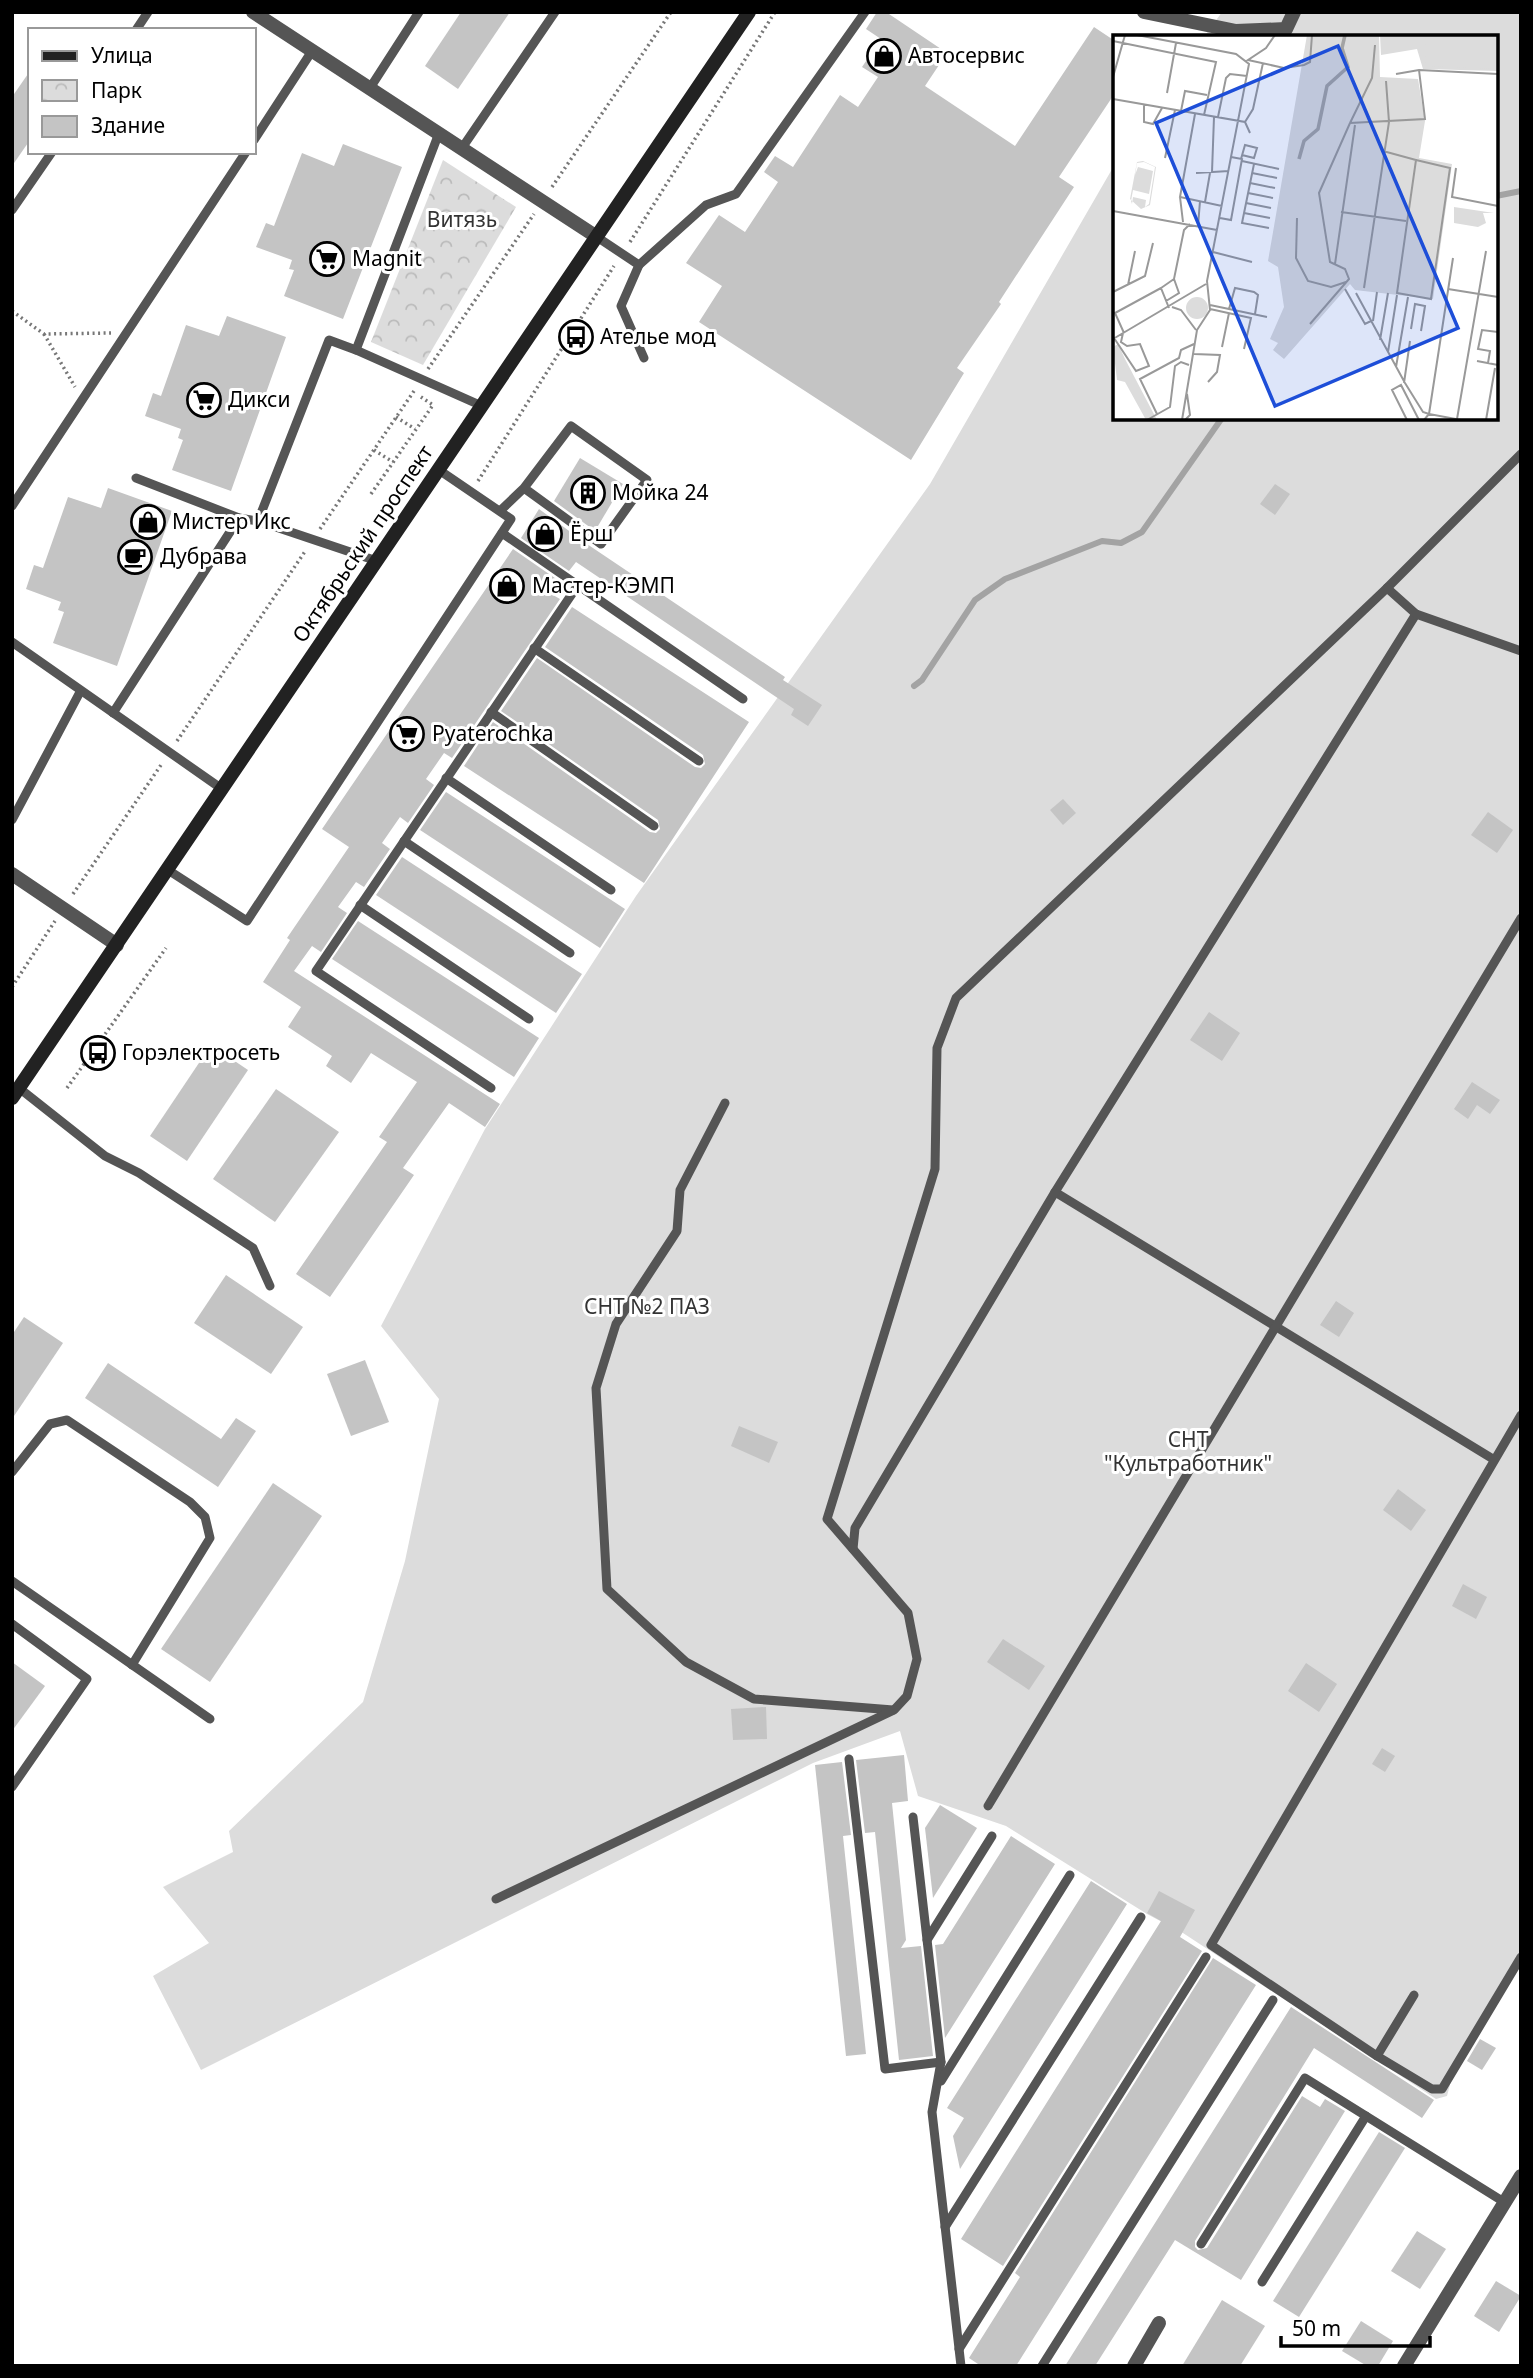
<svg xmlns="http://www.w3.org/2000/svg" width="1533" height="2378" font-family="'Noto Sans',sans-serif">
<defs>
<pattern id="park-crowns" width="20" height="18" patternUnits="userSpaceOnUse" patternTransform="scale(1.75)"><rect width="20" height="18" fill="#dcdcdc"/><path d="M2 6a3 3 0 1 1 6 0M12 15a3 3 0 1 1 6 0" fill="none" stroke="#bbb"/></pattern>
</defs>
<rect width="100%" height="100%" fill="#fff"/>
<polygon fill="#dcdcdc" points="1222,12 1521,12 1521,1964 1452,2077 1447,2096 1436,2099 1183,1933 1147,1914 1006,1826 918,1796 900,1731 813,1763 201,2070 153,1976 209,1943 163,1887 233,1852 229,1831 363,1702 405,1561 439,1399 381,1326 485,1129 636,896 930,484 1115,164 1115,418 1496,418 1496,37 1204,37"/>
<polygon fill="url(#park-crowns)" points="443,160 516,207 423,365 371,342"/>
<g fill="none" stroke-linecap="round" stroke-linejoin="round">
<g stroke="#a3a3a3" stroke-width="6">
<polyline points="1496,196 1521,191"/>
<polyline points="914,686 922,680 975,600 1005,579 1102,541 1121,543 1142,532 1222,418"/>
</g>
</g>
<g fill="#c4c4c4">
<polygon points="461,12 510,12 458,89 425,66"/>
<polygon points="877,12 886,12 947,53 925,86 1015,146 1094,27 1115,41 1115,93 1059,177 1074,187 999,302 1001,304 957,368 964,373 911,460 699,322 722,286 686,263 719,215 745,232 778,182 764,172 775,156 793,167 840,95 858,107 878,77 862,67 881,39 866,29"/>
<polygon points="30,71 30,140 12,166 12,97"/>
<polygon points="343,144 402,167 343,319 284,296 294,270 289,269 292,260 256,247 266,223 274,226 302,153 334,166"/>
<polygon points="227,316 286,337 231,491 172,470 183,440 178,438 181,429 145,416 153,393 161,396 186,325 219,336"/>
<polygon points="580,458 623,484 595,531 554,501"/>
<polygon points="1275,484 1290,494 1275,515 1260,504"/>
<polygon points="108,488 172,511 117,666 53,643 64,612 58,610 61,602 26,589 34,565 43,568 68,497 101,508"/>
<polygon points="539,509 587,544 785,677 783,680 822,705 808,726 791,715 794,709 576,562 569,571 521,538"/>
<polygon points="513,549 562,583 553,595 560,599 452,758 444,753 426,779 434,785 408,823 400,817 382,843 390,849 364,887 356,882 338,907 347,913 321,952 312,946 294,971 500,1104 485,1127 449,1103 403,1168 414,1175 330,1297 296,1274 387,1142 379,1137 417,1082 371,1053 351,1083 326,1066 332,1056 288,1027 301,1007 263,982 290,940 287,938 349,847 322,829"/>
<polygon points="572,607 749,722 644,883 464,766 493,722 650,832 656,833 660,829 658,820 501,711 537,658 695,767 701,768 705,764 703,755 545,647"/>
<polygon points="446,792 625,909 600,948 420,830"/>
<polygon points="1063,799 1076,813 1063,825 1050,810"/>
<polygon points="1488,812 1513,830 1497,853 1471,835"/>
<polygon points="402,857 582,974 556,1013 376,895"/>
<polygon points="358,921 539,1038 514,1077 332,959"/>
<polygon points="1209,1012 1240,1033 1222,1061 1190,1040"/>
<polygon points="211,1045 248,1070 187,1161 150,1136"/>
<polygon points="1472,1082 1500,1100 1490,1114 1477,1105 1468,1119 1454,1109"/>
<polygon points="276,1089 339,1132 275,1222 213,1179"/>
<polygon points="226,1275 303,1327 271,1374 194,1323"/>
<polygon points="1336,1301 1354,1313 1339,1337 1320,1325"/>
<polygon points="24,1317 63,1343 12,1419 12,1335"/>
<polygon points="365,1360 389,1422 351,1436 327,1374"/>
<polygon points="108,1363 221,1439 236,1418 256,1431 218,1487 85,1398"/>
<polygon points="739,1426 778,1442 769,1463 731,1446"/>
<polygon points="273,1483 322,1516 210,1682 161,1649"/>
<polygon points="1398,1489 1426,1510 1411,1531 1383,1510"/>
<polygon points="1463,1584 1487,1597 1476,1619 1452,1606"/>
<polygon points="1003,1639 1045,1666 1029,1690 987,1662"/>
<polygon points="12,1662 45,1686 12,1731"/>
<polygon points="1306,1663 1337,1684 1319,1712 1288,1691"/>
<polygon points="766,1707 767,1739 733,1740 731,1709"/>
<polygon points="1382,1748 1395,1756 1385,1772 1372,1764"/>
<polygon points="904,1755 908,1801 892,1803 906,1940 901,1948 921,1946 933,2056 899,2060 875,1832 865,1833 856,1760"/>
<polygon points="842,1762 851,1835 843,1836 866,2054 846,2056 815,1765"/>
<polygon points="940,1805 977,1828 933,1898 925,1828"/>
<polygon points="1011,1836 1055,1864 945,2038 935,1945 943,1944"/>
<polygon points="1091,1881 1127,1904 960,2169 953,2136 964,2118 947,2108"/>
<polygon points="1159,1891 1195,1910 1180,1937 1202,1951 1003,2266 961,2239 1161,1921 1147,1913"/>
<polygon points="1213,1958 1256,1985 1016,2366 981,2366 969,2358 1020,2277 1015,2273"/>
<polygon points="1291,2007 1434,2100 1422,2118 1314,2048 1195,2241 1195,2247 1198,2250 1207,2248 1302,2096 1320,2107 1325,2099 1345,2111 1241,2280 1175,2240 1095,2366 1065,2366"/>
<polygon points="1480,2039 1496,2048 1482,2070 1467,2061"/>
<polygon points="1379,2132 1405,2148 1299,2317 1273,2301"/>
<polygon points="1417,2231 1446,2249 1420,2289 1391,2271"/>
<polygon points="1496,2281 1521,2296 1499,2332 1474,2316"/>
<polygon points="1222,2300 1265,2326 1240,2366 1182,2366"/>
<polygon points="1361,2321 1393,2341 1378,2366 1367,2366 1342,2351"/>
</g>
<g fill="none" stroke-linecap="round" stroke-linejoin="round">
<g stroke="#777" stroke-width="3.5" stroke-dasharray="2 3.5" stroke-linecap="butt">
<polyline points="552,187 671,12"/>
<polyline points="630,242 775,12"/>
<polyline points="12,311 44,334 111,333"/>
<polyline points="44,334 75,387"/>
<polyline points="428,369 534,214"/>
<polyline points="396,417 415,429"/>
<polyline points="374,450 393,462"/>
<polyline points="478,481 614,266"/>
<polyline points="371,494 433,405 418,395"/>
<polyline points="320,529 414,391"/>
<polyline points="177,741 306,550"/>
<polyline points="73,894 161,765"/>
<polyline points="12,987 55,921"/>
<polyline points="67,1088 166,948"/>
</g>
<g stroke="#555" stroke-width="9">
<polyline points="136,30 148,12"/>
<polyline points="370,88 419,12"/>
<polyline points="254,140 312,51"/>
<polyline points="462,148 555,12"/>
<polyline points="12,210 52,152"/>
<polyline points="597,237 639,265 621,306 644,358"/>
<polyline points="639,265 706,205 736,194 865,12"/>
<polyline points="356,350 482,406"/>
<polyline points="136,478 239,518 258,521 377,561"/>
<polyline points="12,506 246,152"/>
<polyline points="500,511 524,488 571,426 647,480 601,544 524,488"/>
<polyline points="258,521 329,340 356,350 439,133"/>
<polyline points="502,533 743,699"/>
<polyline points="1387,588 1521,454"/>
<polyline points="12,642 222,789"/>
<polyline points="534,648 699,761"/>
<polyline points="491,712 654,826"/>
<polyline points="113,713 239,518"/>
<polyline points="446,778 611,890"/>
<polyline points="12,820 80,692"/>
<polyline points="404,841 570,953"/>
<polyline points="168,870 247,921 511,519 439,470"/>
<polyline points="360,905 529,1019"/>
<polyline points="19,1088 105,1156 139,1173 253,1248 270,1286"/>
<polyline points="491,1088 316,971 578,585"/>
<polyline points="725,1103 680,1190 677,1231 616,1324 596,1388 607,1589 686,1662 754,1699 893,1710"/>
<polyline points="1055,1192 1493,1459"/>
<polyline points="1521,1415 1211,1945 1377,2056 1432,2089 1442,2089 1521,1957"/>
<polyline points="12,1472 50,1424 67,1420 190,1502 205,1517 210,1538 132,1665"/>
<polyline points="853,1549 855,1528 1055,1192 1416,614"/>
<polyline points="12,1581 210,1719"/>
<polyline points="12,1624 87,1679 12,1787"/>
<polyline points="849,1759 885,2069 941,2062"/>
<polyline points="988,1806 1521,918"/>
<polyline points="913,1817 941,2062 932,2112 961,2366"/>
<polyline points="496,1899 894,1710 907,1696 917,1659 908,1613 827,1519 935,1169 937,1048 956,998 1387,588 1416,614 1521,651"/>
<polyline points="927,1940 992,1836"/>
<polyline points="1377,2056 1414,1995"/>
<polyline points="941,2081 1070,1875"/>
<polyline points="1366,2116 1504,2202"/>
<polyline points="945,2227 1141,1917"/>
<polyline points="1201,2244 1305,2078 1366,2116 1262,2282"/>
<polyline points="959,2349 1206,1957"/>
<polyline points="1042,2366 1273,2000"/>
</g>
<g stroke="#555" stroke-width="14">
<polyline points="253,12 597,237"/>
<polyline points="1144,12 1236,31 1286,29 1294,12"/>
<polyline points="12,874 117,945"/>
<polyline points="1134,2366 1159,2323"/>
<polyline points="1404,2366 1521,2176"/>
</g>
<polyline stroke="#222" stroke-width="14" points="12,1098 749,12"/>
</g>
<defs>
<g id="shop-ring" transform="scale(1.75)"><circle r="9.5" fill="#fff" stroke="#000" stroke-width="1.5"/><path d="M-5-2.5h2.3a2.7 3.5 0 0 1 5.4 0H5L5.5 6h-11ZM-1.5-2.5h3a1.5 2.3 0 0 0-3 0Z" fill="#000"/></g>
<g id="supermarket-ring" transform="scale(1.75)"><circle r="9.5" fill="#fff" stroke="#000" stroke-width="1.5"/><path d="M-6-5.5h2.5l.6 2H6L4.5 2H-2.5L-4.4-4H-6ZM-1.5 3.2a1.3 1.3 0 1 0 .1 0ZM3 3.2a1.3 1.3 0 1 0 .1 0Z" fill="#000"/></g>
<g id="bus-ring" transform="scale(1.75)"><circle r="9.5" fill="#fff" stroke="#000" stroke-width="1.5"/><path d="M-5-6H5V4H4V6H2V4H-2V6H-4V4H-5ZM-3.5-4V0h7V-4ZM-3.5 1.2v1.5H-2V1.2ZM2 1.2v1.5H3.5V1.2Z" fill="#000"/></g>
<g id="building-ring" transform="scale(1.75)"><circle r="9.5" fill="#fff" stroke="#000" stroke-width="1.5"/><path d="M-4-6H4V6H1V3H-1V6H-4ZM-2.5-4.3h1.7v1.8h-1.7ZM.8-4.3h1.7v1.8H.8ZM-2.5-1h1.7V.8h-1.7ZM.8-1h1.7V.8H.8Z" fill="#000"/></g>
<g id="cafe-ring" transform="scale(1.75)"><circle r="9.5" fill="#fff" stroke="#000" stroke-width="1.5"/><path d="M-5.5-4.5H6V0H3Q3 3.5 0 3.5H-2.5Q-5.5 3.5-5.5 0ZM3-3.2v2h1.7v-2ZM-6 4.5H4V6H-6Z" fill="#000"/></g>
</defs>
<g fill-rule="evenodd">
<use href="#shop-ring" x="884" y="56"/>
<use href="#supermarket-ring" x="327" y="259"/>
<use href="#bus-ring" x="576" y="337"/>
<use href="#supermarket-ring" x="204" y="400"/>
<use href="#building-ring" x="588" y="493"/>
<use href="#shop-ring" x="148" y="522"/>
<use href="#shop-ring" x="545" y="534"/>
<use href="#cafe-ring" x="135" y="557"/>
<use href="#shop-ring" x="507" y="586"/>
<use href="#supermarket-ring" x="407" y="734"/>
<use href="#bus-ring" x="98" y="1053"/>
</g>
<g text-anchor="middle" stroke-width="6" stroke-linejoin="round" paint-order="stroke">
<g font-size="21" fill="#000" stroke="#fff" text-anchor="start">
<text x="908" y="63">Автосервис</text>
<text x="352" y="266">Magnit</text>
<text x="600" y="344">Ателье мод</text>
<text x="228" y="407">Дикси</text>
<text x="612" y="500">Мойка 24</text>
<text x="172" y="529">Мистер Икс</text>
<text x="570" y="541">Ёрш</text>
<text x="160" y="564">Дубрава</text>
<text x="532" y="593">Мастер-КЭМП</text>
<text x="432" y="741">Pyaterochka</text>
<text x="122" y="1060">Горэлектросеть</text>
</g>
<g font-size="21" fill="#333" stroke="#fff">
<text x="462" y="227">Витязь</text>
<text x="647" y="1314">СНТ №2 ПАЗ</text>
<text x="1188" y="1447">СНТ<tspan x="1188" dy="24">"Культработник"</tspan></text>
</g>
<g font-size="21" fill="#000" stroke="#fff">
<text transform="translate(363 544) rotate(-56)" y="7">Октябрьский проспект</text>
</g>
</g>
<g transform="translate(1113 35)">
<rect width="385" height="385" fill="#fff"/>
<path d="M194 0H266L267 42 305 44 312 86 306 123 339 129 320 264 242 255 237 249 171 324 160 315 165 308 157 304 171 272 165 232 155 226ZM30 126 43 132 37 170 28 174 17 164 24 127ZM31 127 42 132 36 169 32 172 33 165 20 162 19 169 18 166 20 155 36 159 40 136 25 132 22 140 24 128ZM341 173V172L381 178H370L373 188 365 192 341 188ZM73 273a11 11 0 1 1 22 0a11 11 0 1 1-22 0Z" fill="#dcdcdc" fill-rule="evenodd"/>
<path d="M267 0H385V36L310 34 304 14 268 20Z" fill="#dcdcdc"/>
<path d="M313 0H385V34L312 31ZM5 309 12 324 44 385H33L12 347 4 345 0 312Z" fill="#dcdcdc"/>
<path fill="none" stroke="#a3a3a3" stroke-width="3.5" d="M186 124 191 106 205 94 214 51 235 32 229 13 232 0"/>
<path fill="none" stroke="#999" stroke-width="2" d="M24 0 123 19 136 29 94 246 97 275 84 295 69 385M162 0 153 13 135 25 171 33 191 30 197 27 199 0M0 6 103 27 91 80M283 39 306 35 385 39M0 42 12 0M54 58 63 8M0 64 132 87 137 98M31 70V87L40 89 49 73M68 76 72 56 94 60M82 79 67 162 109 171M105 82 113 43 117 39 134 41M132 87 140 74 150 28M237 88 259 43 262 10M270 116 303 125 284 258 318 264 337 133 303 125M52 123 62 75M128 124 132 110 144 113 141 123 129 120M129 126 166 134M141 129 129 188 156 193M343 133 339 162 385 171M99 137 101 82M83 138 116 136M139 138 164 143M137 148 162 153M135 158 160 163M67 162 70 187M92 167 97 138M133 168 158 173M0 176 104 195M228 177 293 186M131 178 157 183M107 183 118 185 129 124 118 122M184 183 183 223 195 246 218 252 233 247M85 191 87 166M100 217 139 227M340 223 316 379 348 385M222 229 242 90M15 250 22 216M251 253 276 87 273 46M232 254 252 289 258 286M335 254 385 262M0 257 32 241 40 208M243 258 292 348 310 377 316 379 311 385M53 266 66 258 61 244M97 270 154 282M59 272 68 275 83 295M56 273 48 253 61 244 71 195 77 189M97 274 138 283 131 314M116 274 122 253 141 257 145 260 142 279M260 286 264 257M197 289 236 244 232 234 217 227 206 158 237 88 312 84 306 35M298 294 302 269 312 271 308 296M11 298 2 278 48 253M1 303 23 336 36 331 27 309 14 311 8 307 10 298M0 304 93 249M267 305 275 258M109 312 116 278M275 317 284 260M81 319 107 320 104 337 95 347M364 326 385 330M375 328 377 316 365 314 369 295 385 297M283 332 295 262M291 348 297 306M44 379 27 344 66 323 68 315 81 309M344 384 373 216M34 385 57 372 62 331 68 327 76 330M72 385 77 380 74 359M294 385 279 355 288 350 306 385M373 385 382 333"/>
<path fill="#1d4ed8" fill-opacity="0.15" stroke="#1d4ed8" stroke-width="3.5" d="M225 11 345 293 162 371 43 88Z"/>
<rect width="385" height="385" fill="none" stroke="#000" stroke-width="3.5"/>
</g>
<rect width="1533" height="2378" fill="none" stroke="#000000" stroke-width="28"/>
<rect x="28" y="28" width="228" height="126" fill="#ffffff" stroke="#999999" stroke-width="2"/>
<rect x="42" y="51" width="35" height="10" fill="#222222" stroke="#999999" stroke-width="2"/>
<text x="91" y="63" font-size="21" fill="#000000">Улица</text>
<rect x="42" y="80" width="35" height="21" fill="url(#park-crowns)" stroke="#999999" stroke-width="2"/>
<text x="91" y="98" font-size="21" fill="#000000">Парк</text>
<rect x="42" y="116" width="35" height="21" fill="#c4c4c4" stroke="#999999" stroke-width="2"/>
<text x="91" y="133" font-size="21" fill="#000000">Здание</text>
<path d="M1281 2336v10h149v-10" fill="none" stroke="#000000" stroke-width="3.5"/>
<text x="1292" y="2336" font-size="21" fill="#000000" stroke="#ffffff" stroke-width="5" paint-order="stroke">50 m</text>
</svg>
